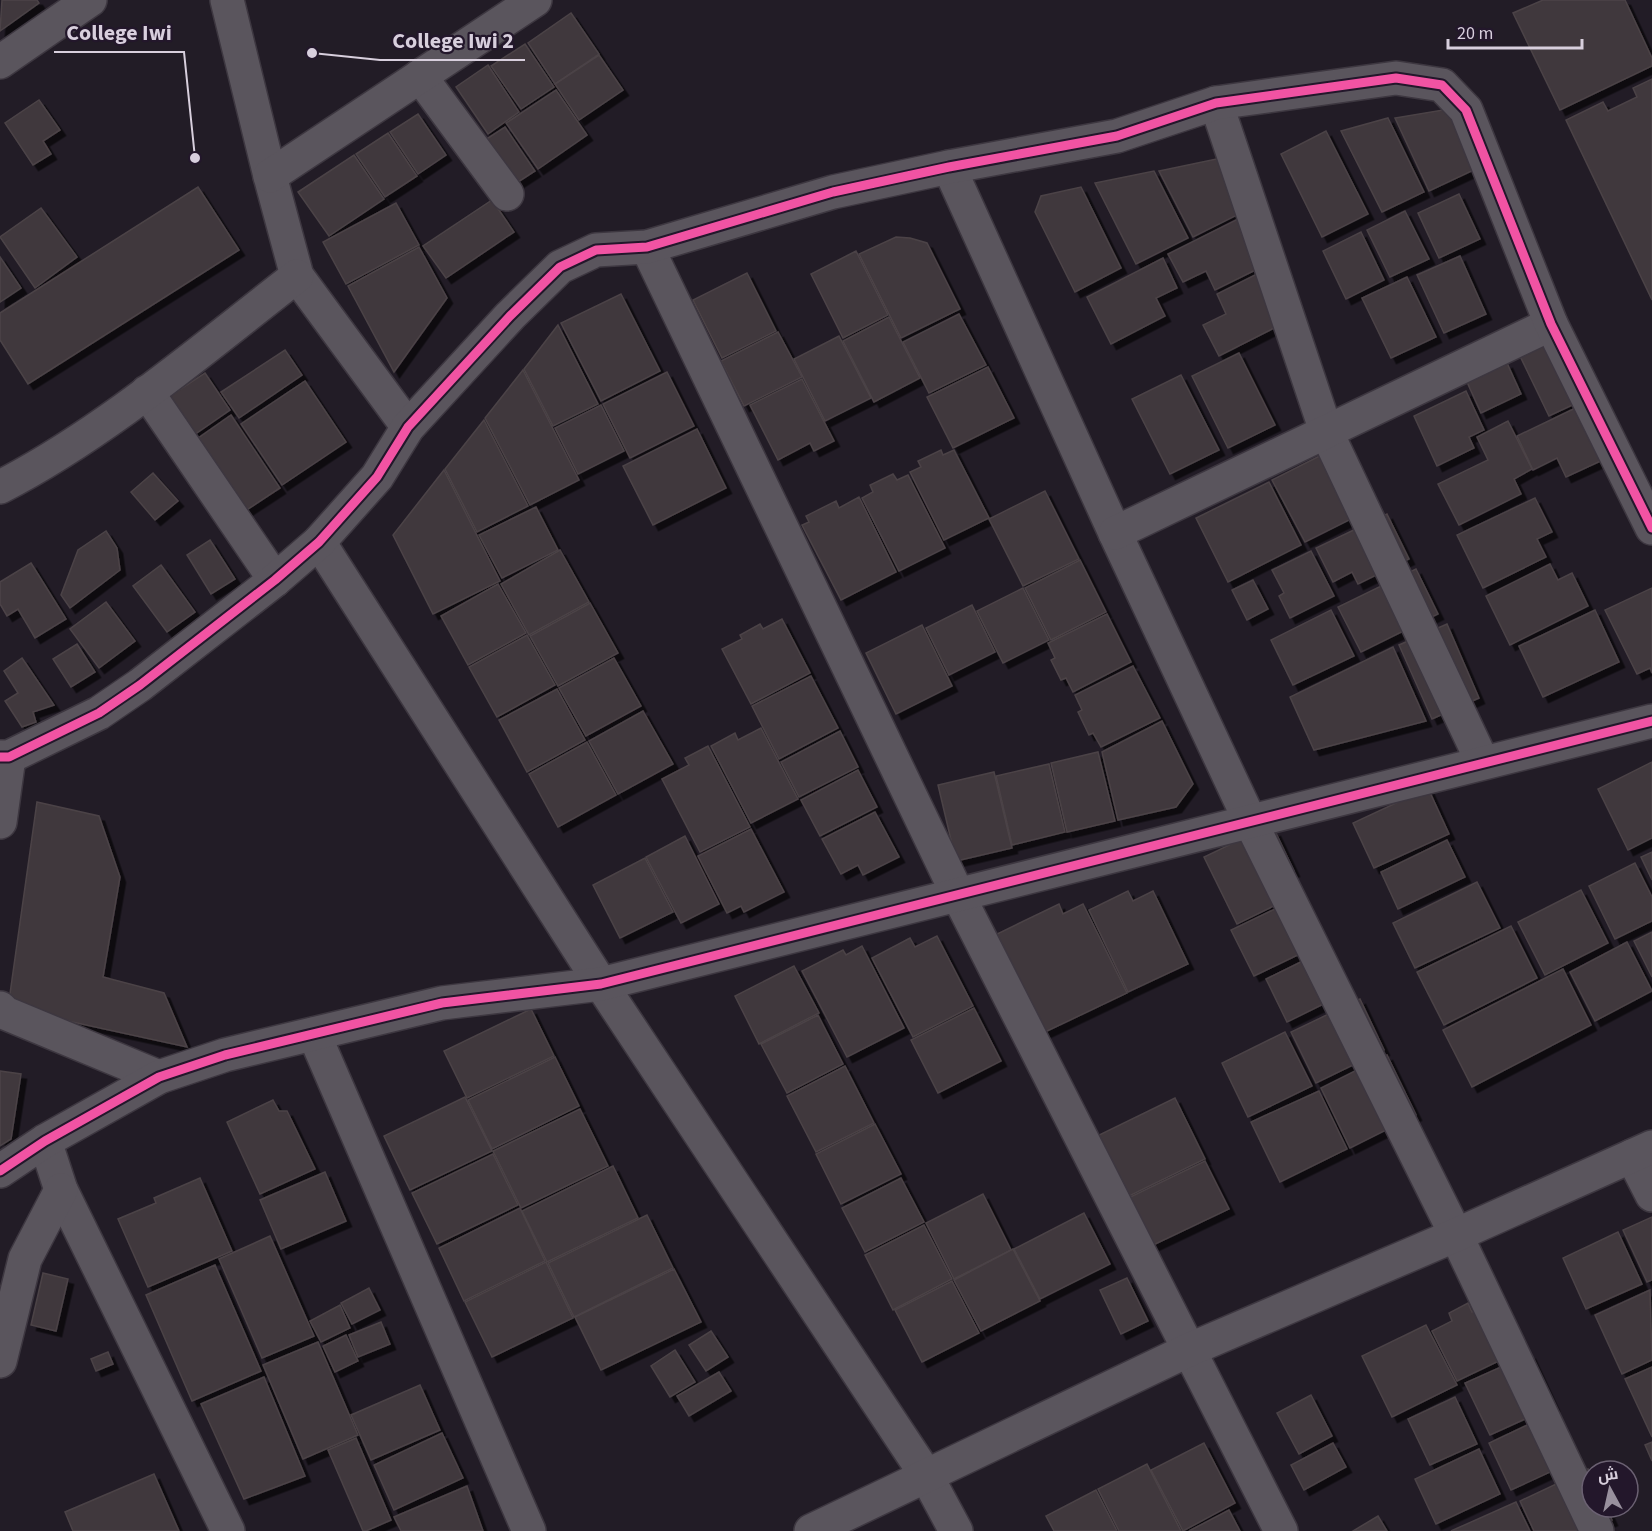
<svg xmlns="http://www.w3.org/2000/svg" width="1652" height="1531" font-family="'Source Sans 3',Cairo,sans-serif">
<defs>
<filter id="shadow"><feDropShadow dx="5.5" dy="5.5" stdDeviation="0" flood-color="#0009"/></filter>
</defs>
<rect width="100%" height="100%" fill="#221c26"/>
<g fill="#41383c" stroke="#4b4347" stroke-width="1.5" filter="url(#shadow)">
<polygon points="2,0 37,0 39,3 0,31"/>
<polygon points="1543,0 1625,0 1652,58 1652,66 1560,110 1513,13"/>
<polygon points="571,13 599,54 555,84 528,43"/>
<polygon points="525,44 554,87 521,109 491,66"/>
<polygon points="599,55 623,90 579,120 555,84"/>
<polygon points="488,65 519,112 488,134 456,87"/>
<polygon points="1652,79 1652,300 1566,120 1603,102 1608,111 1637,97 1633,88"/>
<polygon points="556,90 587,135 538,169 506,123"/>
<polygon points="39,100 60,130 43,141 51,154 33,165 5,123"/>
<polygon points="1449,109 1476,169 1429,191 1395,118"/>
<polygon points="418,114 446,155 418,174 390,132"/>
<polygon points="1388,118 1424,192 1382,212 1341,131"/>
<polygon points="505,127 535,171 515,184 485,140"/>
<polygon points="1326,131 1368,214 1322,237 1281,154"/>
<polygon points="388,133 417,176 385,197 356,154"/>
<polygon points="354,155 384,199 329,236 298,192"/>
<polygon points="1221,158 1247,210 1193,237 1159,171"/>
<polygon points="1154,171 1188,238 1136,264 1095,183"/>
<polygon points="198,187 239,250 28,384 0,340 0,313"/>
<polygon points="1081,187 1121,268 1075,292 1035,212 1041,196"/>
<polygon points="1459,194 1480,239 1439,258 1418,213"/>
<polygon points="492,200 514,232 446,278 423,246"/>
<polygon points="396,203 419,245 346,284 323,242"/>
<polygon points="41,208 77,257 35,288 0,237"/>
<polygon points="1405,211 1429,259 1390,277 1367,230"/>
<polygon points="1246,215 1270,263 1215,290 1206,271 1183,282 1168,254"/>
<polygon points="1361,232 1384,280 1346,299 1323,251"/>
<polygon points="896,237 910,238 927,243 960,309 901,338 859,254"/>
<polygon points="419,247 447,298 394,372 348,286"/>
<polygon points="856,251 888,315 843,338 811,274"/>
<polygon points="1460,256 1486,314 1444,333 1417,275"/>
<polygon points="0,257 21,288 0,302"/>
<polygon points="1163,258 1177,288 1156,298 1165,316 1111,344 1087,297"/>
<polygon points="1271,267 1296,317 1219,356 1203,325 1226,314 1217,294"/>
<polygon points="747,273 776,331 722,358 693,300"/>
<polygon points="1407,277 1436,337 1391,358 1362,298"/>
<polygon points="621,294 660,371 601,401 561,323"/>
<polygon points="959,314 986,365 929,393 903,342"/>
<polygon points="889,317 920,378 874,402 843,341"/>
<polygon points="558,325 598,404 553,426 524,369"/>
<polygon points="778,332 802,377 744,406 721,361"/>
<polygon points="1563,332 1594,395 1549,416 1519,354"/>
<polygon points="839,336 871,398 825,421 794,359"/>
<polygon points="285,350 302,375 239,418 221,392"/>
<polygon points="1239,353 1275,425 1228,448 1192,376"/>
<polygon points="1507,363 1521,394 1481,413 1467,382"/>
<polygon points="988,367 1014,418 953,448 927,397"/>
<polygon points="523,370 579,480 530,505 485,418"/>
<polygon points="667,372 694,426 630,458 603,404"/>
<polygon points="205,373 230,410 191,437 165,399"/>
<polygon points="1181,375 1219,450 1170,474 1132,399"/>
<polygon points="802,379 834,441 814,451 810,443 778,460 750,405"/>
<polygon points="305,381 346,442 282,485 241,424"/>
<polygon points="1466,391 1484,430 1469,437 1474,448 1437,466 1414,416"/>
<polygon points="1590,401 1616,454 1566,477 1557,458 1533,470 1517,436"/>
<polygon points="601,405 624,451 578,474 555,428"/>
<polygon points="231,415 280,488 242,513 194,441"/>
<polygon points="484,420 528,506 477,532 445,469"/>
<polygon points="1508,421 1532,469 1514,479 1521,494 1459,525 1438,484 1488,460 1477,437"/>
<polygon points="697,429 726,488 653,525 623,466"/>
<polygon points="1341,445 1373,508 1305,542 1272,480"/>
<polygon points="941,450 943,455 954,450 989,518 944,540 910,472 921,467 918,461"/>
<polygon points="444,470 500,581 433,614 393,535"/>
<polygon points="153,473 178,501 155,520 131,492"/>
<polygon points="893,474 897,480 908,475 945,548 899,571 862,498 873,492 870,485"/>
<polygon points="1269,482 1301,545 1228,582 1196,518"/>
<polygon points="1045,491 1079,559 1023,586 989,519"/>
<polygon points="859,497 896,572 841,600 802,525 809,522 806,516 836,501 839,508"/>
<polygon points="1535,498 1552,532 1537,539 1546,557 1483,588 1457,535"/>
<polygon points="536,507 558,550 502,578 479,535"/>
<polygon points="1387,514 1409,559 1358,584 1352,572 1333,582 1316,548"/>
<polygon points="106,531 117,548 120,570 70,608 61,595 78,550"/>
<polygon points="210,540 235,579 211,594 187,555"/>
<polygon points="560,550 589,602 529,635 501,584"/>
<polygon points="1311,551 1334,596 1290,618 1279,596 1284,593 1272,570"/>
<polygon points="1080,560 1106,612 1051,640 1025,588"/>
<polygon points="31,563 66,619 35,638 18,609 7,616 0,604 0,582"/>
<polygon points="1550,564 1558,580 1572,573 1588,606 1510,645 1486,596"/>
<polygon points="161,565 195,612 167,632 133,586"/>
<polygon points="1416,569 1438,614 1361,652 1338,607"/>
<polygon points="1253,580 1268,609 1247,620 1232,590"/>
<polygon points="498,584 526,633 468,665 441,616"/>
<polygon points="1023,588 1049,640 1003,663 977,611"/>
<polygon points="1652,588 1652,673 1650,668 1637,674 1605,610"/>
<polygon points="106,602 135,641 99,668 70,629"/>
<polygon points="590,603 618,653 558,686 530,636"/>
<polygon points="972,605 995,652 949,675 926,628"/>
<polygon points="1331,610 1354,656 1293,685 1271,640"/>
<polygon points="1595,610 1619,662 1543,697 1519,646"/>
<polygon points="1107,614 1131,662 1073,692 1066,678 1061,680 1051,660 1055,658 1048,643"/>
<polygon points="782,619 810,673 751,704 722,649 742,639 740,635 760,624 763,629"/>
<polygon points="1447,624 1479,698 1432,719 1399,645"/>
<polygon points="922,625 952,686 896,714 866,653"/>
<polygon points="527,635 555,685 497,717 469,667"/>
<polygon points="77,644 95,672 71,687 53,659"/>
<polygon points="1393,647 1426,721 1314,750 1290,697"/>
<polygon points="22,658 54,705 33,712 36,722 22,727 5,701 18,693 4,671"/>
<polygon points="614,658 641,706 586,736 559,688"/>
<polygon points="1133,666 1160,718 1101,747 1093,733 1089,735 1078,712 1082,710 1075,695"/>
<polygon points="811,676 838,728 779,759 752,706"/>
<polygon points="557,689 585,740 527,772 499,720"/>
<polygon points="643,711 673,764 618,794 589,741"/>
<polygon points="1162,721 1193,784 1176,807 1118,820 1102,752"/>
<polygon points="761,728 798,799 751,823 711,746 735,733 738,740"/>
<polygon points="840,731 858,767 799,797 781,762"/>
<polygon points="587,742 616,795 558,827 529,774"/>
<polygon points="708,746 750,827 700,852 662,779 689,765 685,758"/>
<polygon points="1098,752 1115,821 1067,832 1051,763"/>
<polygon points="1652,762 1652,838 1628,850 1598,789"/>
<polygon points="1049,764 1065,832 1012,845 996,776"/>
<polygon points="858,770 877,807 820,836 801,800"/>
<polygon points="994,772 1012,848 956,861 938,785"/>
<polygon points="1428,788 1449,834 1374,868 1353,823"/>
<polygon points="37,802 99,816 120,877 103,977 164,993 187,1047 8,1008"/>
<polygon points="875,812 899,857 863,875 858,865 841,874 822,839"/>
<polygon points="751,829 784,892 744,912 741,906 727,913 698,856"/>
<polygon points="1275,831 1294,871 1284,875 1294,896 1237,924 1204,857 1250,835"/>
<polygon points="685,836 719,904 681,923 646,857"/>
<polygon points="1447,840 1465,877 1398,909 1381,872"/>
<polygon points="1652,852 1652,880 1641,857"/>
<polygon points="645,858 673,912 620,938 593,885"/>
<polygon points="1635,863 1652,897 1652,921 1615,939 1589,886"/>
<polygon points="1477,882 1500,928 1415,968 1393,923"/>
<polygon points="1581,890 1608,943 1545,975 1518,922"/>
<polygon points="1128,891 1133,901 1153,891 1188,964 1128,992 1089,910"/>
<polygon points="1298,898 1321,944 1254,976 1231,930"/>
<polygon points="1059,904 1063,914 1083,904 1127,993 1045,1032 997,934"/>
<polygon points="1511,926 1537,978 1444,1025 1417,972"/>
<polygon points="1652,932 1652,977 1634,941"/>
<polygon points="937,936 973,1006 913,1037 872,958 910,938 915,947"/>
<polygon points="1627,942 1652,991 1595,1021 1570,972"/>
<polygon points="862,946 904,1028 847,1057 802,971 843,950 846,955"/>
<polygon points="1327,949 1348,992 1287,1022 1266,979"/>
<polygon points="794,966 819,1013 759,1044 735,996"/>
<polygon points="1563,969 1591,1025 1472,1087 1443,1030"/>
<polygon points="1360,999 1384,1050 1316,1083 1291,1032"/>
<polygon points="974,1008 1001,1061 938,1093 911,1040"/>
<polygon points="531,1009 554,1056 467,1098 444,1051"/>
<polygon points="818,1015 843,1064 787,1093 761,1044"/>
<polygon points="1285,1032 1312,1086 1248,1117 1222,1063"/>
<polygon points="1387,1055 1416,1115 1350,1148 1321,1088"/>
<polygon points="555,1057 579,1106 492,1149 468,1100"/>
<polygon points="845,1066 874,1123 816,1152 787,1096"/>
<polygon points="0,1071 21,1074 11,1139 0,1146"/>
<polygon points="1319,1091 1347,1149 1280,1182 1251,1122"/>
<polygon points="465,1097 492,1151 410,1190 384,1136"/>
<polygon points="1175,1098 1205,1159 1125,1198 1095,1137"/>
<polygon points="273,1100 279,1111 287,1111 315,1169 260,1194 227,1122"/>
<polygon points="580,1109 608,1166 521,1208 493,1151"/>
<polygon points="875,1124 901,1174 841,1204 816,1154"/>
<polygon points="493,1154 518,1205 437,1244 412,1193"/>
<polygon points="1205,1161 1229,1209 1149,1247 1126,1199"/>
<polygon points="613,1166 638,1218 547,1262 522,1211"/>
<polygon points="325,1172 346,1221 281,1249 260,1200"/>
<polygon points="200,1178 232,1251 148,1287 118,1219 156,1203 154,1198"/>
<polygon points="901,1178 924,1222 865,1252 842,1208"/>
<polygon points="983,1194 1011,1250 954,1279 926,1223"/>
<polygon points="520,1208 545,1261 464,1301 439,1248"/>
<polygon points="1084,1213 1110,1264 1040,1299 1014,1249"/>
<polygon points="647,1215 673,1268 574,1317 548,1263"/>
<polygon points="1652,1217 1652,1280 1647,1282 1623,1230"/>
<polygon points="924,1225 952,1279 893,1310 865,1255"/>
<polygon points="1618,1232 1642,1284 1586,1309 1563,1258"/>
<polygon points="270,1236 314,1336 262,1358 219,1259"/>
<polygon points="1013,1249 1040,1301 981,1331 954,1280"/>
<polygon points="546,1262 573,1318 492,1357 465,1302"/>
<polygon points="215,1265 261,1371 192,1401 146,1295"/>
<polygon points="674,1269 701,1322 601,1370 575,1317"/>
<polygon points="43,1273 68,1279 56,1331 31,1325"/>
<polygon points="1127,1278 1148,1321 1121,1334 1100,1290"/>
<polygon points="952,1281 979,1333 922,1362 895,1310"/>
<polygon points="369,1288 380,1310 352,1324 341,1303"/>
<polygon points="1650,1290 1652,1360 1622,1374 1595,1315"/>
<polygon points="1497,1299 1522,1350 1457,1381 1432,1331 1452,1321 1449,1313 1468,1303 1472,1312"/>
<polygon points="340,1305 350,1328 321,1342 310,1321"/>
<polygon points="381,1322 390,1344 358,1357 349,1335"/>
<polygon points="1426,1325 1457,1385 1392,1417 1362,1356"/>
<polygon points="711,1331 728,1357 706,1371 689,1345"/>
<polygon points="346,1335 358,1361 335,1372 323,1346"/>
<polygon points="318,1342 358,1435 303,1459 263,1365"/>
<polygon points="675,1350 695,1382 670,1397 651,1366"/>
<polygon points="108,1352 113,1364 96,1371 91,1359"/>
<polygon points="1530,1354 1554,1406 1490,1435 1465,1383"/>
<polygon points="1652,1367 1652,1437 1625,1379"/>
<polygon points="719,1372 731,1391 689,1416 677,1396"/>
<polygon points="264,1377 305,1476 244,1499 201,1404"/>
<polygon points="420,1385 440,1430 371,1460 351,1415"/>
<polygon points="1311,1395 1332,1436 1299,1454 1277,1413"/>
<polygon points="1455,1397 1477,1444 1430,1465 1408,1419"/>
<polygon points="1553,1413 1574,1461 1511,1490 1489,1443"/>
<polygon points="442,1433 463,1478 394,1510 374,1465"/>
<polygon points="356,1438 391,1520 366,1531 363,1531 328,1450"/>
<polygon points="1652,1442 1652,1461 1645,1445"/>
<polygon points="1204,1443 1235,1503 1183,1531 1151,1470"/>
<polygon points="1333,1443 1346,1467 1304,1490 1291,1465"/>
<polygon points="1479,1449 1500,1494 1436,1524 1415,1479"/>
<polygon points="1147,1464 1181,1531 1119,1531 1098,1489"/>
<polygon points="1588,1469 1592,1477 1592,1507 1606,1507 1612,1520 1587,1531 1534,1531 1520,1501"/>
<polygon points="154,1474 179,1531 73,1531 65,1512"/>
<polygon points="467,1486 483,1531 401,1531 394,1517"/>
<polygon points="1096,1490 1117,1531 1054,1531 1046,1516"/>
<polygon points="1516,1502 1530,1531 1451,1531"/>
<polygon points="1229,1510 1240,1531 1189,1531"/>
<polygon points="1378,1516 1387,1531 1353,1531"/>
</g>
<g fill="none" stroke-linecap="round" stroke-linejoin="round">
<g stroke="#3d3740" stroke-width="36">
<g id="street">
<polyline points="227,0 270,176 297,276 408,427"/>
<polyline points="0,62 90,0"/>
<polyline points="420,76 507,194"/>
<polyline points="1216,103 1326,431 1482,761"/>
<polyline points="949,167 1115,533 1250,821 1456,1235 1597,1531"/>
<polyline points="270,176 535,0"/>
<polyline points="647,247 957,893 1281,1531"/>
<polyline points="147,392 275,580"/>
<path d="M0 487C105 433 204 348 297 276"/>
<polyline points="1115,533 1551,324"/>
<polyline points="319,542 601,984 926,1475 956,1531"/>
<polyline points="0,757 9,757 99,713 140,685 275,580 319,542 377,477 408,427 510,316 560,267 596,250 647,247 833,192 949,167 1117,136 1216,103 1396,78 1442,85 1466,110 1551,324 1652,528"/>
<polyline points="0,822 9,757"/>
<polyline points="0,1008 5,1013 159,1077"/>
<polyline points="314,1034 529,1531"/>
<polyline points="45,1141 61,1190 228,1531"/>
<polyline points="1632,1156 1652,1195"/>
<polyline points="0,1171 45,1141 159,1077 225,1055 442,1003 601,984 1652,721"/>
<polyline points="0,1361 25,1259 61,1190"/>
<polyline points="811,1531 1191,1349 1456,1235 1652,1147"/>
</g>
</g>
<use href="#street" stroke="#5a555d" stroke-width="33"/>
<g stroke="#23172b" stroke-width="13">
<g id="cycleway">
<polyline points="0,757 9,757 99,713 140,685 275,580 319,542 377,477 408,427 510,316 560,267 596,250 647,247 833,192 949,167 1117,136 1216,103 1396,78 1442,85 1466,110 1551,324 1652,528"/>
<polyline points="0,1171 45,1141 159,1077 225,1055 442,1003 601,984 1652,721"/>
</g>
</g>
<use href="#cycleway" stroke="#f153a3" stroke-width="9"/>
</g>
<path fill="none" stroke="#d8cfdd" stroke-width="2" d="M195 158L184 52H54M312 53L380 60H525"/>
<g fill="#d8cfdd" stroke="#23172b" stroke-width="2">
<circle cx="195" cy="158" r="6"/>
<circle cx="312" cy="53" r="6"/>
</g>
<g font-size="22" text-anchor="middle" font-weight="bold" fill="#d8cfdd" stroke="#23172b" stroke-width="4.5" stroke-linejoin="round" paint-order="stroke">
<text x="119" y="40">College Iwi</text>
<text x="453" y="48">College Iwi 2</text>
</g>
<g transform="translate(1610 1489) rotate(352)"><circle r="28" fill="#23172b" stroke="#6b6172" stroke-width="1.5"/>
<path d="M0-4.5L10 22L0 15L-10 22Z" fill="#98909d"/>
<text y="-9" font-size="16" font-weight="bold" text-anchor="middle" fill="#d8cfdd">ش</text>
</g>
<path d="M1448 39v9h134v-9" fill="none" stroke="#d8cfdd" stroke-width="3"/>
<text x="1457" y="39" font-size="18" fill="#d8cfdd" stroke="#23172b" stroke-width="4.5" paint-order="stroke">20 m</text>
</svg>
